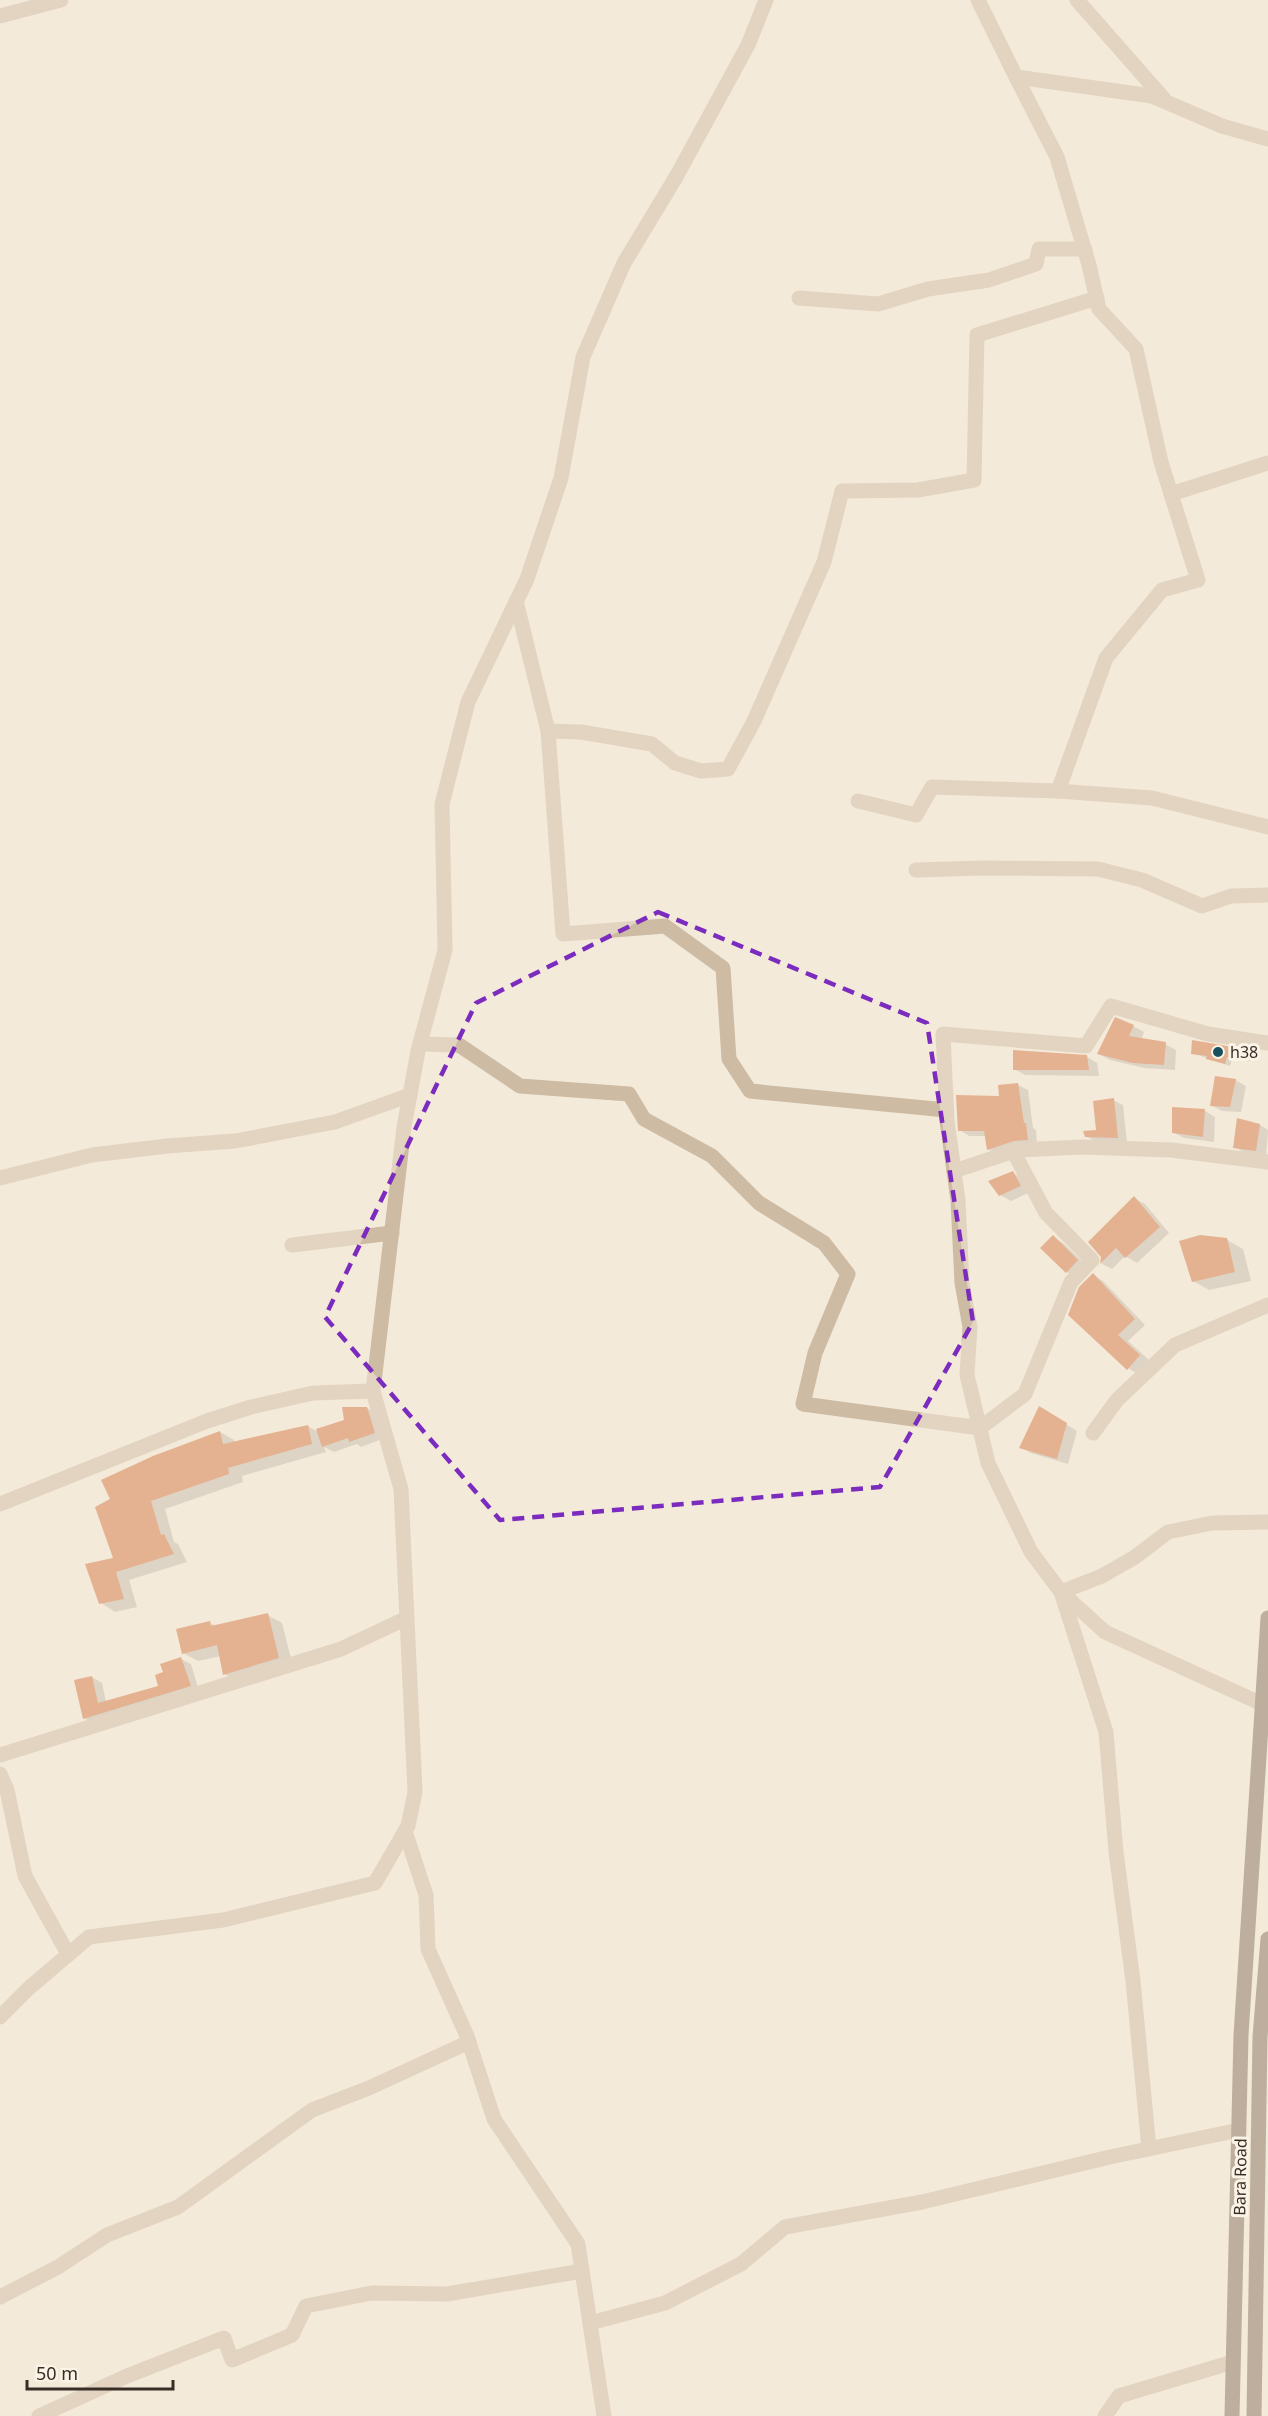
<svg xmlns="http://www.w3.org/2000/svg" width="1268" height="2416" font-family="'Noto Sans',sans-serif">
<rect width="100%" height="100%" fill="#f4ead9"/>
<g fill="#0003">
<polygon points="1133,1026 1144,1032 1141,1040 1165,1044 1176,1050 1175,1070 1145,1068 1110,1060 1099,1054"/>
<polygon points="1250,1052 1255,1054 1254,1061 1232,1059 1230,1066 1192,1053"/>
<polygon points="1087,1057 1097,1063 1099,1076 1025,1075 1014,1069"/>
<polygon points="1235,1080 1246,1086 1241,1112 1222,1111 1211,1105"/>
<polygon points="1018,1085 1028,1090 1033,1128 1036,1130 1037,1144 998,1154 988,1149 986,1136 969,1136 960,1130"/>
<polygon points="1113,1100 1123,1105 1127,1143 1096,1142 1086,1136 1098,1131"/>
<polygon points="1173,1108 1205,1111 1215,1117 1214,1142 1184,1138 1173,1132"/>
<polygon points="1260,1125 1268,1130 1266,1156 1245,1153 1235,1147"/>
<polygon points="1013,1173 1023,1179 1030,1192 1011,1201 1000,1195"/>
<polygon points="1134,1198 1145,1204 1169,1233 1137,1263 1125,1256 1112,1269 1102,1264 1103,1256"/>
<polygon points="1053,1237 1063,1243 1088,1267 1077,1278 1067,1272"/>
<polygon points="1227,1240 1243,1249 1251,1281 1209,1290 1193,1281"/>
<polygon points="1093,1275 1103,1281 1145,1325 1128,1341 1150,1361 1138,1374 1128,1368"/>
<polygon points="367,1408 378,1414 385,1438 361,1447 357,1444 334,1452 324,1447 326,1452 242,1476 243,1482 165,1509 174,1542 178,1544 187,1562 129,1580 137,1607 115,1612 101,1603 115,1559 97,1508 220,1432 234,1440 234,1443 308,1426 319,1433 346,1421"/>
<polygon points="1050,1414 1077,1431 1068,1464 1031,1453 1021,1447"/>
<polygon points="267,1615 282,1623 293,1666 239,1683 225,1674 221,1656 198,1661 183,1653 210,1623 217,1626"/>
<polygon points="181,1659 191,1664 199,1691 94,1724 84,1718 92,1677 102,1683 106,1702 160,1687"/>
</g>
<g fill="#d16e3a">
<polygon points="1115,1017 1134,1025 1129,1036 1166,1042 1164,1065 1133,1063 1097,1054"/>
<polygon points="1192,1040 1251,1050 1250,1059 1227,1057 1225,1064 1206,1059 1207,1056 1191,1054"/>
<polygon points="1013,1050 1087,1055 1089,1070 1013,1070"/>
<polygon points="1215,1076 1236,1079 1230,1107 1210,1106"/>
<polygon points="1018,1083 1024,1123 1026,1123 1028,1140 1014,1141 987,1150 984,1131 958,1131 956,1095 999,1096 998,1085"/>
<polygon points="1114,1098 1118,1138 1085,1137 1083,1131 1096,1130 1093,1101"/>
<polygon points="1172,1107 1205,1109 1203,1137 1172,1133"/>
<polygon points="1237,1118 1260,1124 1256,1151 1233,1148"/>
<polygon points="1013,1171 1021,1186 999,1196 988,1181"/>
<polygon points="1134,1196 1160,1227 1125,1258 1116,1248 1100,1264 1101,1257 1088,1242"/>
<polygon points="1053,1235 1078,1260 1066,1273 1040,1248"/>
<polygon points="1200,1235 1227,1238 1235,1272 1192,1282 1179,1241"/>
<polygon points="1093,1273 1135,1319 1118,1335 1140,1355 1127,1370 1068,1315 1079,1287"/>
<polygon points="1039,1406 1067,1423 1057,1459 1019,1448"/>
<polygon points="342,1407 367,1407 375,1433 349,1442 348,1438 322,1447 316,1429 344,1420"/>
<polygon points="308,1425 312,1444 228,1468 229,1474 151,1501 161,1535 164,1534 174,1554 116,1572 124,1599 99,1604 85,1564 113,1558 95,1507 110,1499 101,1480 153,1456 220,1431 223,1444"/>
<polygon points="268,1613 279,1658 223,1675 217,1645 182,1654 176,1629 210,1621 211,1626"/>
<polygon points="181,1657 191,1686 83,1719 74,1680 92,1676 98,1703 158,1686 155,1675 163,1672 160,1664"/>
</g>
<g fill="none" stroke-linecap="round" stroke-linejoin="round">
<g stroke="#cdbba4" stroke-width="15">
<polyline points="978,0 1016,77 1152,96 1222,126 1268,139"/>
<polyline points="1077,0 1164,99"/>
<polyline points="0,16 61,0"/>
<polyline points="1016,77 1057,157 1089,265 1099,309 1136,349 1161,462 1198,580 1162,590 1106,658 1058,791 1152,798 1268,827"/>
<polyline points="799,298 878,304 928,289 989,280 1036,264 1039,249 1085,249"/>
<polyline points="1171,494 1268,463"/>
<polyline points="516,601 548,731 581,732 652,744 675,763 701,771 728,769 754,721 824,562 842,491 918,490 974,480 977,335 1097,298"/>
<polyline points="548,731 563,934 665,926 723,968 729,1059 750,1091 946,1110"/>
<polyline points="858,801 916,815 932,787 1058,791"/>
<polyline points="916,870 983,868 1098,869 1142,880 1202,906 1231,896 1268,895"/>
<polyline points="420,1044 459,1045 520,1086 629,1094 644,1119 712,1156 759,1203 824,1243 848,1274 815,1353 803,1404 980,1428 1025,1394 1071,1282 1092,1260 1046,1213 1013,1151"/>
<polyline points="954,1171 1017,1150 1082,1147 1171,1150 1268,1162"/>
<polyline points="0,1178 92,1155 167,1146 235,1141 335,1122 410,1095"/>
<polyline points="292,1245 392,1233"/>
<polyline points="1093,1433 1117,1400 1175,1345 1268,1305"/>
<polyline points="0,1504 207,1421 251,1407 313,1393 373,1391"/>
<polyline points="1262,1704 1105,1632 1061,1592 1031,1552 988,1463 967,1375 970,1327 962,1283 958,1200 947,1121 943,1034 1086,1046 1111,1006 1208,1034 1268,1043"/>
<polyline points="0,1755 341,1649 407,1618"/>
<polyline points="0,1774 7,1790 25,1876 68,1954"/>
<polyline points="405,1831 426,1895 428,1949 467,2036 494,2119 578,2244 604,2416"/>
<polyline points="0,2017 29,1988 89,1937 223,1920 375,1883 408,1826 415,1792 401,1489 373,1391 404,1127 418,1051 445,950 442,804 468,702 527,579 561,478 583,357 624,263 676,177 748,45 766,0"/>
<polyline points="1149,2149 1133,1981 1116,1852 1106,1732 1061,1592 1102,1576 1135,1557 1168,1532 1212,1523 1268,1522"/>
<polyline points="0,2297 58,2267 107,2235 178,2207 312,2110 369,2088 469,2042"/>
<polyline points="590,2323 665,2303 741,2264 785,2227 922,2202 1110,2157 1239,2130"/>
<polyline points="39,2416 127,2376 224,2338 232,2360 292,2335 306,2306 372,2293 447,2294 582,2271"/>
<polyline points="1105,2416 1119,2396 1233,2362"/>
</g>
<g stroke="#7b6656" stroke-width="15">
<polyline points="1232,2416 1241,2035 1268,1618"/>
<polyline points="1254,2416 1260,2037 1268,1939"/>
</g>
</g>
<path d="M0 0H1268V2416H0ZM658 912 927 1023 973 1322 880 1487 500 1520 325 1317 476 1003Z" fill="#f4ead9" fill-opacity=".55" fill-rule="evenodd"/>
<path fill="none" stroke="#7b2cbf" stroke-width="4.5" stroke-dasharray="12 8" stroke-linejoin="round" d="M658 912 927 1023 973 1322 880 1487 500 1520 325 1317 476 1003Z"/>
<circle fill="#18515d" stroke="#fbf4e6" stroke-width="2" cx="1218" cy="1052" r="6"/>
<g text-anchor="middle" stroke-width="6" stroke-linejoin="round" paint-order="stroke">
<g font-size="16" fill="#382e26" stroke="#fbf4e6" text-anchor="start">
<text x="1230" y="1058">h38</text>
</g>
<g font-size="16" fill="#382e26" stroke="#fbf4e6">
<text transform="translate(1240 2177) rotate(-89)" y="6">Bara Road</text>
</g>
</g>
<path d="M27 2380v9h146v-9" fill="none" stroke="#382e26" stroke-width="3"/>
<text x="36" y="2380" font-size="18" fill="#382e26" stroke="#fbf4e6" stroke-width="4.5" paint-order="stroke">50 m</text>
</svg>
